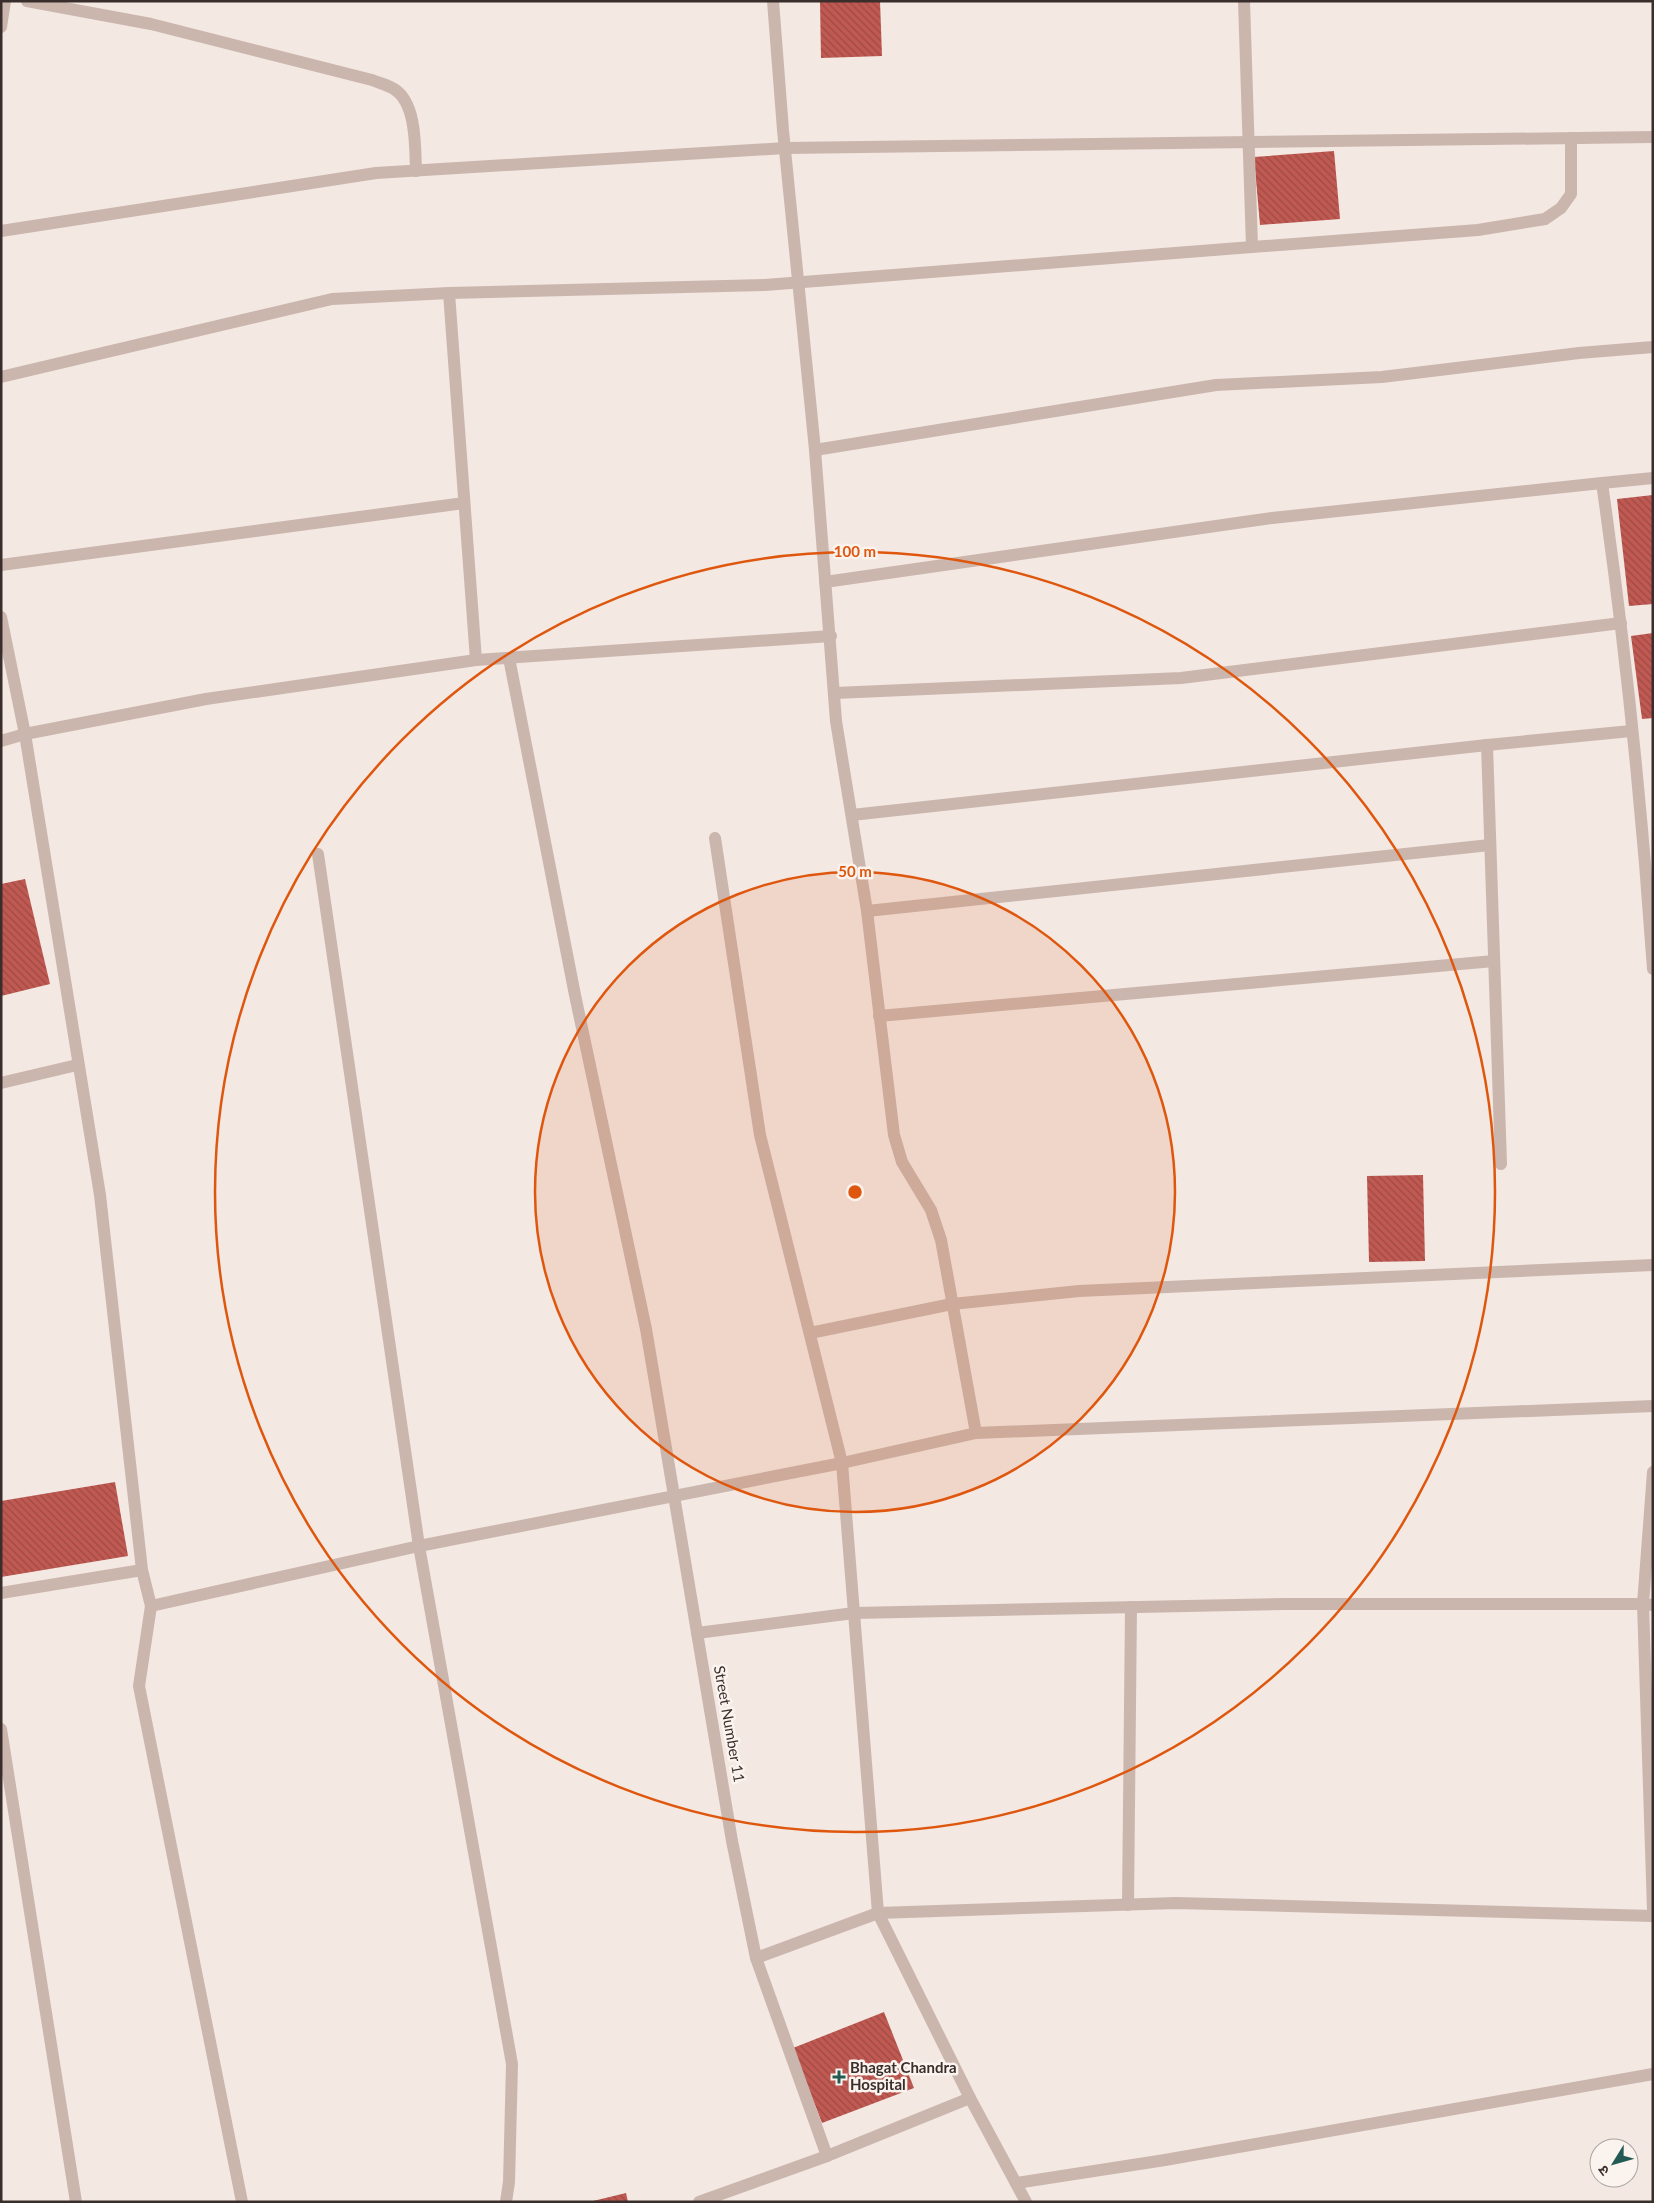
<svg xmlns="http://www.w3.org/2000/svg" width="1654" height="2203" font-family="Lato,'Noto Sans Devanagari',sans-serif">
<defs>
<pattern id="building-back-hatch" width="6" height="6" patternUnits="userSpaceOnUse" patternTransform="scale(1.25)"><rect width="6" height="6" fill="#c05952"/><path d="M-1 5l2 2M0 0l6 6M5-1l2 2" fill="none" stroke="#9d4a44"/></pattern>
</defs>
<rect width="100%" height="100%" fill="#f3e8e2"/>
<g fill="url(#building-back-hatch)">
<polygon points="820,1 880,1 882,56 821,58"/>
<polygon points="1334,151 1340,219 1260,225 1254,157"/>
<polygon points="1653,495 1653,604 1629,606 1617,499"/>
<polygon points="1653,633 1653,718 1642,719 1631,636"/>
<polygon points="25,879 50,984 1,996 1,884"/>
<polygon points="1423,1175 1425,1261 1369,1262 1367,1176"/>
<polygon points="115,1482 128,1556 1,1577 1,1501"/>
<polygon points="884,2012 914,2088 822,2123 793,2048"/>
<polygon points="626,2193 628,2202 593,2202 593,2201"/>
</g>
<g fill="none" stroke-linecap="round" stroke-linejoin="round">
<g stroke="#cbb6ae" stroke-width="12">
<path d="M27 1 151 24 372 80C379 83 388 85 394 89 417 103 415 148 416 171"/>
<polyline points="773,1 783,130 815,450 1216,385 1382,377 1579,353 1653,347"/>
<polyline points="1,27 5,1"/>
<polyline points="1,231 376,173 785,148 1653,137"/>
<polyline points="1252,247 1478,230 1545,219 1561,208 1571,194 1571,138"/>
<polyline points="449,293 476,660"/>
<polyline points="1,377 332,299 449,293 765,285 1252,247 1244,1"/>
<polyline points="1602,483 1653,478"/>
<polyline points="1,565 464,503"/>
<path d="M825 582 1272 518 1602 483C1625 644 1642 807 1653 969"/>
<polyline points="1,617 25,734 100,1195 142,1570 151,1606 139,1686 242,2202"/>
<polyline points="509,658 575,995 646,1329 732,1841 756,1958 827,2156"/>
<polyline points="835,693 1181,678 1621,623"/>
<polyline points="1,741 25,734 206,699 476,660 831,636"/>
<polyline points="852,815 1487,745"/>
<polyline points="715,838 760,1135 842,1463 878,1913 970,2098 1026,2202"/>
<polyline points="867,911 1490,845"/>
<polyline points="879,1016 1494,961"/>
<polyline points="1,1083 77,1065"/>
<polyline points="1501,1164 1487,745 1631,731"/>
<polyline points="810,1333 952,1304 1079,1291 1653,1265"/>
<polyline points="976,1433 1653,1406"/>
<polyline points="1653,1472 1643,1604 1653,1605"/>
<polyline points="1,1593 142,1570"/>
<polyline points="151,1606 419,1546 318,854"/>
<polyline points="697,1633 854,1613 1285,1604 1643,1604 1653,1910"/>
<polyline points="1,1729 76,2202"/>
<polyline points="1128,1905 1131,1607"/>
<polyline points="756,1958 878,1913 1176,1903 1653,1916"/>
<polyline points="1016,2183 1165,2160 1653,2074"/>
<polyline points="506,2202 509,2182 512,2064 419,1546 842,1463 976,1433 941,1240 931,1210 902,1162 894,1135 867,911 836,721 815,450"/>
<polyline points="699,2202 827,2156 970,2098"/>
</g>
</g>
<circle cx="855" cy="1192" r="320" fill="#df570e" fill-opacity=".12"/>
<g fill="none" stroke="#df570e" stroke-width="2.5">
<circle cx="855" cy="1192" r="320"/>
<circle cx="855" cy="1192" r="640"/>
</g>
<path fill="#235a54" stroke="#faf3ee" stroke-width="2" d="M836.5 2069.5h5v5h5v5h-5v5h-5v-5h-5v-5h5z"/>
<g text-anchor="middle" stroke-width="5" stroke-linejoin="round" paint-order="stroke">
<g font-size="15" fill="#3a2e2c" stroke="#faf3ee">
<text transform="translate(729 1724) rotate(80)" y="5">Street Number 11</text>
</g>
<g font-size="15" font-weight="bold" fill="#3a2e2c" stroke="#faf3ee" text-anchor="start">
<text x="850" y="2073">Bhagat Chandra<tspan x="850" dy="17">Hospital</tspan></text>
</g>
</g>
<circle cx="855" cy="1192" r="8" fill="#df570e" stroke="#faf3ee" stroke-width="2.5"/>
<g font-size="15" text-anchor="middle" font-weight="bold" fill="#df570e" stroke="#faf3ee" stroke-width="5" stroke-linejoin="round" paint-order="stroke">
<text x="855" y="557">100 m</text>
<text x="855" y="877">50 m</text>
</g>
<rect width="1654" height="2203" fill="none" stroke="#3a2e2c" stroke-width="5"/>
<g transform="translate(1614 2163) rotate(233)"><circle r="24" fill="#faf3ee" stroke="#ada4a0"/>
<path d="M0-4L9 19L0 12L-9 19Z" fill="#235a54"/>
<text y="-8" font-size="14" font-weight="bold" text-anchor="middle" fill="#3a2e2c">उ</text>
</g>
</svg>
